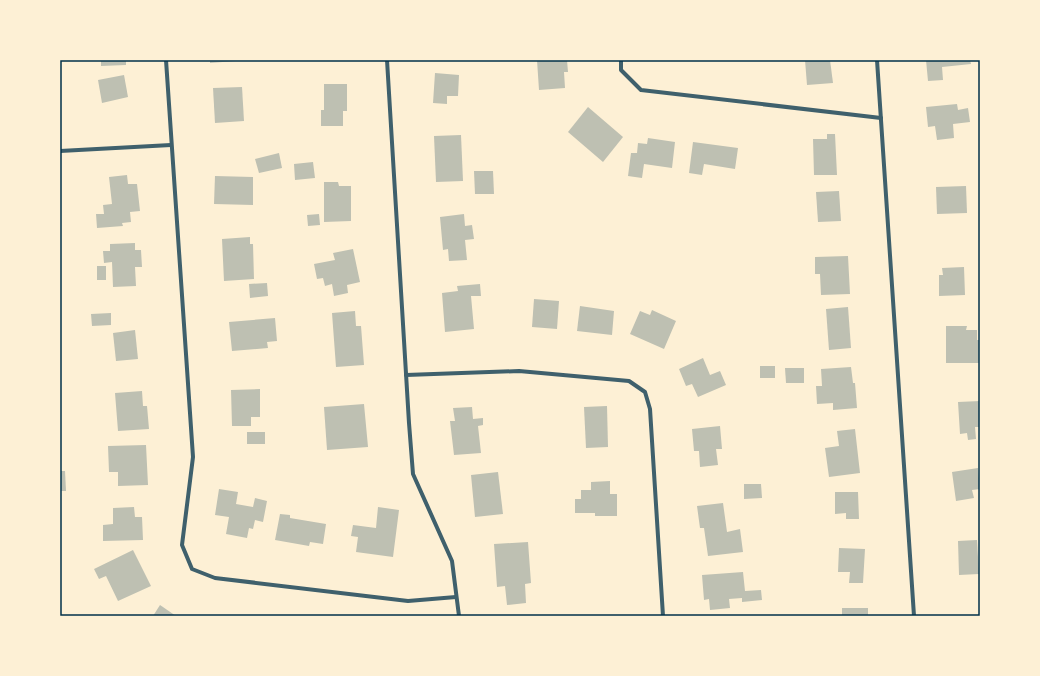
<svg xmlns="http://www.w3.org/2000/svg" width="1040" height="676" font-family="'Noto Serif',serif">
<rect width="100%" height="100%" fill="#fdf0d5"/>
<g fill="#bec0b2">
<polygon points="101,60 126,60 126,65 101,66"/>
<polygon points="210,60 235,60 235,61 210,63"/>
<polygon points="537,60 567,60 568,72 564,72 565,88 539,90"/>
<polygon points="805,60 830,60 833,83 807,85"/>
<polygon points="926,60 970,60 971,64 942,67 943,80 928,81"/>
<polygon points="435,73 459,75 458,96 447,96 447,104 433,103"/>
<polygon points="124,75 128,97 102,103 98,80"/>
<polygon points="324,84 347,84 347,111 343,111 343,126 321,126 321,110 324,110"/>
<polygon points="242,87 244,121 215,123 213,88"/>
<polygon points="957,104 958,110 968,108 970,122 953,124 954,138 937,140 935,126 928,127 926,107"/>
<polygon points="588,107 623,137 603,162 568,132"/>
<polygon points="827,134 835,134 837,175 814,175 813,139 827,139"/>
<polygon points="461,135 463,181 436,182 434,136"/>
<polygon points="648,138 675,142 672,168 644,164 642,178 628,176 631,153 637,153 638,143 647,144"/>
<polygon points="693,142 738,148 735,169 704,164 702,175 689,173"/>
<polygon points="279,153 282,168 259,173 255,159"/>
<polygon points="313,162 315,178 295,180 294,164"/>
<polygon points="474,171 493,171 494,194 475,194"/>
<polygon points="127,175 128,184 137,184 140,211 130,212 131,222 122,223 123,226 97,228 96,214 104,214 103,205 112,204 109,177"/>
<polygon points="215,176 253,177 253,205 214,204"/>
<polygon points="324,182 338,182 339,186 351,186 351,221 324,222"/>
<polygon points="966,186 967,213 937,214 936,187"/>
<polygon points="839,191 841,221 818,222 816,192"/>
<polygon points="319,214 320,225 308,226 307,215"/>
<polygon points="464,214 465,226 472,225 474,239 465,240 467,260 449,261 448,249 443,250 440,217"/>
<polygon points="250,237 250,244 253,244 254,279 224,281 222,239"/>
<polygon points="135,243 135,250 141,250 142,267 135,267 136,286 113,287 112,262 104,263 103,251 110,251 110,244"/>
<polygon points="353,249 360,282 347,285 348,293 334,296 332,284 325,286 323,278 317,279 314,264 335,260 333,253"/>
<polygon points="848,256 850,294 821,295 820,274 815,274 815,257"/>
<rect x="97" y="266" width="9" height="14"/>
<polygon points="964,267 965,295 939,296 939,275 943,275 942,268"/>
<polygon points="267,283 268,296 250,298 249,284"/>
<polygon points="480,284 481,296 471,296 474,329 445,332 442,293 458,291 457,286"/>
<polygon points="534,299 559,301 557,329 532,327"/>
<polygon points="580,306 614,311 612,335 577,331"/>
<polygon points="848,307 851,348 829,350 826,309"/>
<polygon points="652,310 676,321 664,349 630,334 640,311 650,315"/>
<polygon points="355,311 356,326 361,326 364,365 336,367 332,313"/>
<polygon points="111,313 111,325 92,326 91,314"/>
<polygon points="275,318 277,341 267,342 268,348 232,351 229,322"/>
<polygon points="946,326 967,326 966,330 977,330 977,340 980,340 979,363 946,363"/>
<polygon points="135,330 138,359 116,361 113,333"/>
<polygon points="703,358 710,375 720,371 726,385 698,397 692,384 686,386 679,369"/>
<rect x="760" y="366" width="15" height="12"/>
<polygon points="851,367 853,383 855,383 857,408 833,410 833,403 817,404 816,386 822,386 821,369"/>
<polygon points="785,368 804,368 804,383 786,383"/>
<polygon points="260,389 260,417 251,417 251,426 232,426 231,390"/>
<polygon points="142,391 143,406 147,406 149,429 118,431 115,393"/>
<polygon points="980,401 980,427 975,427 976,439 968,440 967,433 960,434 958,402"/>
<polygon points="364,404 368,447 327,450 324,407"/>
<polygon points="607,406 608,447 586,448 584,407"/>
<polygon points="472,407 473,419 483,418 483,425 478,426 481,453 454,455 450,421 455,421 453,408"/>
<polygon points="720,426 722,449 716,449 718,465 700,467 699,451 694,451 692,429"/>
<polygon points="855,429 860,473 829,477 825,448 839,446 837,431"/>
<rect x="247" y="432" width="18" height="12"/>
<polygon points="146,445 148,485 118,486 118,472 109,472 108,446"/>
<polygon points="978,468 980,489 972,490 974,498 956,501 952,472"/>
<polygon points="60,471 65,471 66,491 60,491"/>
<polygon points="498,472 503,514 475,517 471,475"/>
<polygon points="610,481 610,494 617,494 617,516 595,516 595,513 575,513 575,499 581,499 581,490 591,490 591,482"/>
<polygon points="744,484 761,484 762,498 744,499"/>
<polygon points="219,489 238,492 236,504 253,507 255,498 267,501 263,522 255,520 253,529 249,528 247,538 226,534 229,517 215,515"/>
<polygon points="835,492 858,492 859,519 846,519 846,513 835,514"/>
<polygon points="723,503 727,532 740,529 743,552 708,556 704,528 700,528 697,506"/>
<polygon points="134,507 135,517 142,517 143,540 103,541 103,525 113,524 113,508"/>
<polygon points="378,507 399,510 393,557 356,552 358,537 351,536 353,525 376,528"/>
<polygon points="280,514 290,515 290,518 326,524 323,544 310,542 309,546 275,540"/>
<polygon points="977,540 979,574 959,575 958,541"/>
<polygon points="528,542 531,583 525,584 526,603 507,605 505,586 497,587 494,544"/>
<polygon points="839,548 865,549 863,583 849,583 850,572 838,572"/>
<polygon points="133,550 151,586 118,601 106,576 99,579 94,569"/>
<polygon points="743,572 745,591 761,590 762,600 742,602 742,598 729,599 730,608 710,610 709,599 704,600 702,575"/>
<polygon points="160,605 176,616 153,616"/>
<rect x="842" y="608" width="26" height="8"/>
</g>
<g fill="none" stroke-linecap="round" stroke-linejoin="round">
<g stroke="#3f606c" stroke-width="4">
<polyline points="166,60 193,457 182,545 192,569 215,578 408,601 456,597"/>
<polyline points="387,60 409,423 413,474 452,561 459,616"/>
<polyline points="621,60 621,70 641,90 881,118"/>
<polyline points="877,60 914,616"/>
<polyline points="60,151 171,145"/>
<polyline points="406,375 519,371 629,381 645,392 650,409 663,616"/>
</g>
</g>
<rect width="1040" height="676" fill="none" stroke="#fdf0d5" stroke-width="122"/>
<rect x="61" y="61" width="918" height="554" fill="none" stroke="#003049" stroke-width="1.5"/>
</svg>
